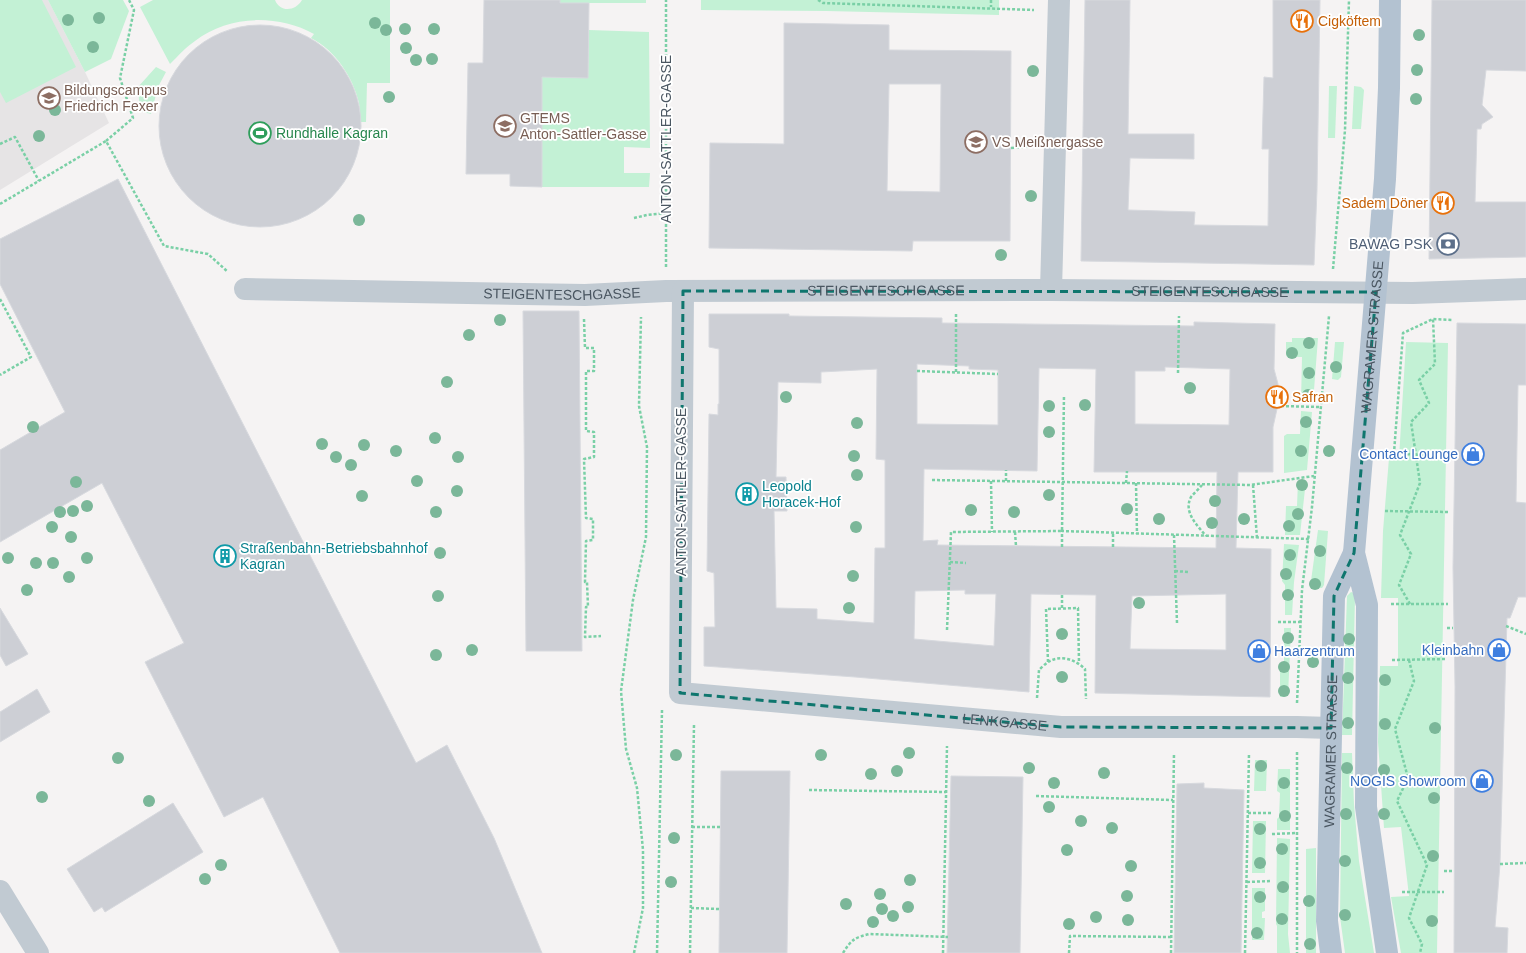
<svg xmlns="http://www.w3.org/2000/svg" width="1526" height="953" font-family="Arial,sans-serif">
<rect width="100%" height="100%" fill="#f5f3f3"/>
<polygon fill="#e6e4e5" points="0,0 48,0 85,72 109,123 0,190"/>
<g fill="#c3f1d5">
<polygon points="0,0 42,0 76,67 6,103 0,92"/>
<polygon points="48,0 123,0 129,11 111,59 85,72"/>
<path d="M153 0H275C280 13 296 11 302 0H390V83H367L366 122H361C360 115 360 109 359 103 353 77 335 50 311 38L314 34C277 14 228 15 195 41 186 47 178 56 170 64L140 7Z"/>
<rect x="560" y="0" width="86" height="3"/>
<polygon points="701,0 999,0 999,15 826,11 701,10"/>
<polygon points="589,30 649,32 650,148 624,147 624,173 650,173 649,187 542,187 542,77 588,78"/>
<polygon points="156,67 166,72 158,87 151,114 140,111 138,87"/>
<polygon points="1329,86 1337,86 1335,138 1328,138"/>
<polygon points="1354,86 1361,87 1364,90 1361,129 1352,129"/>
<polygon points="1292,338 1318,338 1313,403 1301,402 1302,357 1287,357 1286,355 1286,342 1292,342"/>
<polygon points="1335,342 1344,342 1341,377 1338,380 1332,379"/>
<polygon points="1406,342 1448,343 1437,953 1401,953 1391,897 1409,896 1401,827 1384,828 1378,742 1380,666 1398,666 1398,598 1381,598 1383,531 1389,458 1399,458"/>
<polygon points="1301,411 1312,412 1307,470 1284,473 1284,436 1287,434 1300,434"/>
<polygon points="1306,480 1300,535 1285,535 1286,506 1297,506 1298,481"/>
<polygon points="1318,530 1328,531 1324,585 1322,588 1310,588"/>
<polygon points="1284,544 1299,545 1294,582 1292,615 1285,615 1285,585 1282,581"/>
<polygon points="1351,592 1354,593 1355,596 1352,735 1342,735 1347,596"/>
<polygon points="1284,628 1291,628 1288,696 1280,697 1280,665 1284,661"/>
<polygon points="1342,753 1352,753 1354,804 1359,861 1374,953 1345,953 1340,917"/>
<polygon points="1255,760 1267,760 1266,791 1254,791"/>
<polygon points="1278,769 1290,769 1290,830 1277,830 1277,819 1279,817 1280,793 1277,791"/>
<polygon points="1253,821 1266,821 1265,873 1252,873"/>
<polygon points="1277,838 1290,839 1288,934 1290,953 1277,953 1277,926 1276,924"/>
<polygon points="1316,848 1316,953 1306,953 1306,849"/>
<polygon points="1252,888 1265,888 1265,911 1262,912 1262,918 1265,918 1264,940 1252,940"/>
</g>
<g fill="#cdcfd5" stroke="#d7d9de" fill-rule="evenodd">
<polygon points="484,0 560,0 560,3 589,3 588,78 542,77 542,187 510,186 510,174 466,174 468,63 483,63"/>
<polygon points="1085,0 1130,0 1128,134 1194,134 1194,159 1130,158 1128,210 1195,212 1194,225 1268,226 1269,149 1262,149 1264,77 1273,78 1273,0 1320,0 1317,190 1314,265 1081,261"/>
<polygon points="1432,0 1526,0 1526,71 1486,70 1482,105 1493,117 1482,124 1481,129 1477,129 1475,202 1526,202 1526,257 1429,259"/>
<path d="M784 23 889 25V50L1011 51 1010 241H913L912 251 709 248 710 143 784 144ZM889 84H941L940 192 887 191Z"/>
<circle cx="260" cy="126" r="101"/>
<polygon points="118,179 416,763 447,745 494,838 542,953 340,953 263,797 224,817 145,662 184,643 102,483 0,542 0,450 65,412 0,284 0,239"/>
<polygon points="523,311 579,311 582,651 526,651"/>
<path d="M709 314H789V316L942 318V323L1194 326V322L1275 324 1274 369 1278 384 1277 409 1273 427V472H1238L1236 548 1271 549 1270 697 1095 693 1096 595 1031 594 1029 692 855 677 704 666V627H715L714 573 707 571 709 414 718 415V404H719V349L709 347ZM917 364 969 366V369L998 370V425L917 424ZM1165 367 1230 369 1229 425 1135 424V371H1165ZM1039 368 1096 369 1094 472H1217L1216 548 937 545 938 540 923 541 924 469 1037 471ZM877 369 876 459 885 460V548H875L874 623 817 619V609L776 608 774 511H787L786 477H776L778 382 821 383V372ZM965 590V594H996L994 646 914 639 915 591ZM1226 594V650L1130 649 1132 596Z"/>
<polygon points="1457,323 1526,324 1526,385 1518,385 1516,502 1526,503 1526,597 1518,597 1510,618 1507,618 1500,864 1495,927 1508,928 1507,953 1454,953 1455,686 1453,567"/>
<polygon points="0,608 28,654 6,666 0,655"/>
<polygon points="37,689 50,712 0,742 0,712"/>
<polygon points="721,771 790,771 787,953 719,953"/>
<polygon points="951,776 1023,777 1020,953 947,953"/>
<polygon points="1204,783 1204,788 1244,790 1241,953 1174,953 1177,784"/>
<polygon points="173,803 203,852 105,912 102,907 94,912 67,869"/>
</g>
<g fill="none" stroke-linecap="round" stroke-linejoin="round">
<g stroke="#7ad0a6" stroke-width="2.5" stroke-dasharray="3 2" stroke-linecap="butt">
<polyline points="818,0 823,3 1034,10"/>
<polyline points="991,0 991,7"/>
<polyline points="106,141 133,118 120,78 134,10 129,0"/>
<polyline points="0,144 15,137 39,181"/>
<polyline points="1011,148 1032,146"/>
<polyline points="0,204 106,141 164,246 208,254 228,272"/>
<polyline points="634,218 647,215 666,213"/>
<polyline points="666,267 666,0"/>
<polyline points="1333,269 1345,130 1349,0"/>
<polyline points="0,299 31,357 0,375"/>
<polyline points="956,314 956,372"/>
<polyline points="584,319 585,348 594,348 594,371 586,371 586,431 594,432 594,457 584,459 586,518 593,519 593,540 586,541 585,582 587,582 588,607 586,607 585,637 601,636"/>
<polyline points="917,371 998,374"/>
<polyline points="1178,373 1179,316"/>
<polyline points="1281,406 1320,407"/>
<polyline points="1450,457 1394,453 1403,333 1433,319 1453,320"/>
<polyline points="932,480 1250,485 1314,476"/>
<polyline points="991,481 992,532"/>
<polyline points="1006,481 1006,470"/>
<polyline points="1126,483 1127,471"/>
<polyline points="1136,483 1137,534"/>
<path d="M1202 485C1199 489 1194 493 1191 497 1183 512 1197 525 1206 536"/>
<polyline points="1253,485 1257,538"/>
<polyline points="1385,511 1449,512"/>
<polyline points="1015,532 1016,546"/>
<polyline points="1174,535 1177,623"/>
<polyline points="1062,547 1062,531 1309,539"/>
<polyline points="1113,547 1113,533"/>
<polyline points="950,562 966,563"/>
<polyline points="1175,571 1188,572"/>
<polyline points="1391,604 1448,604"/>
<polyline points="1410,604 1399,585 1411,554 1400,535 1420,483 1411,422 1429,403 1419,380 1435,364 1433,319"/>
<polyline points="1062,608 1062,594"/>
<polyline points="1278,622 1300,622"/>
<polyline points="1506,626 1526,634"/>
<polyline points="1447,628 1453,628"/>
<polyline points="947,630 951,532 1062,531 1064,395"/>
<polyline points="1392,660 1447,659"/>
<polyline points="1409,660 1414,681 1395,729 1408,778 1397,801 1427,865 1409,918 1422,944 1420,953"/>
<polyline points="1048,662 1046,609 1078,608 1079,663"/>
<path d="M1037 698 1039 670C1041 668 1045 664 1048 662 1061 654 1076 660 1085 669L1086 699"/>
<polyline points="1297,703 1302,590 1312,507 1329,316"/>
<polyline points="1297,752 1297,953"/>
<polyline points="809,790 946,792"/>
<polyline points="1036,796 1173,800"/>
<polyline points="1248,813 1273,813"/>
<polyline points="692,827 721,827"/>
<polyline points="1272,834 1297,833"/>
<polyline points="1500,864 1526,863"/>
<polyline points="1444,871 1454,871"/>
<polyline points="1247,882 1271,881"/>
<polyline points="1402,892 1444,892"/>
<polyline points="691,908 719,909"/>
<polyline points="634,953 643,908 643,850 637,788 626,749 621,691 633,600 646,537 647,447 639,406 641,317"/>
<polyline points="657,953 662,710"/>
<polyline points="690,953 694,725"/>
<path d="M843 953C851 940 855 937 870 934L948 937"/>
<polyline points="943,953 947,746"/>
<polyline points="1069,953 1070,936 1171,937"/>
<polyline points="1171,953 1174,753"/>
<polyline points="1245,953 1249,753"/>
</g>
<g stroke="#c1cad2" stroke-width="22">
<path id="s1" d="M245 289 585 295 666 291 1051 290 1413 293 1526 289"/>
<polyline points="1051,290 1059,0"/>
<path id="s2" d="M683 291 680 693 1061 727H1297L1331 728"/>
<polyline points="0,891 38,953"/>
</g>
<g stroke="#b3c2d1" stroke-width="22">
<path id="s3" d="M1331 953 1327 921 1334 596 1354 553"/>
<path id="s4" d="M1387 953 1366 807 1367 605 1354 553 1385 179 1389 88 1390 0"/>
</g>
</g>
<g fill="#7bb799">
<circle cx="99" cy="18" r="6"/>
<circle cx="68" cy="20" r="6"/>
<circle cx="375" cy="23" r="6"/>
<circle cx="405" cy="29" r="6"/>
<circle cx="434" cy="29" r="6"/>
<circle cx="386" cy="30" r="6"/>
<circle cx="1419" cy="35" r="6"/>
<circle cx="93" cy="47" r="6"/>
<circle cx="406" cy="48" r="6"/>
<circle cx="432" cy="59" r="6"/>
<circle cx="416" cy="60" r="6"/>
<circle cx="1417" cy="70" r="6"/>
<circle cx="1033" cy="71" r="6"/>
<circle cx="389" cy="97" r="6"/>
<circle cx="1416" cy="99" r="6"/>
<circle cx="55" cy="110" r="6"/>
<circle cx="39" cy="136" r="6"/>
<circle cx="1031" cy="196" r="6"/>
<circle cx="359" cy="220" r="6"/>
<circle cx="1001" cy="255" r="6"/>
<circle cx="500" cy="320" r="6"/>
<circle cx="469" cy="335" r="6"/>
<circle cx="1309" cy="343" r="6"/>
<circle cx="1292" cy="353" r="6"/>
<circle cx="1336" cy="367" r="6"/>
<circle cx="1309" cy="373" r="6"/>
<circle cx="447" cy="382" r="6"/>
<circle cx="1190" cy="388" r="6"/>
<circle cx="1308" cy="395" r="6"/>
<circle cx="786" cy="397" r="6"/>
<circle cx="1085" cy="405" r="6"/>
<circle cx="1049" cy="406" r="6"/>
<circle cx="1306" cy="422" r="6"/>
<circle cx="857" cy="423" r="6"/>
<circle cx="33" cy="427" r="6"/>
<circle cx="1049" cy="432" r="6"/>
<circle cx="435" cy="438" r="6"/>
<circle cx="322" cy="444" r="6"/>
<circle cx="364" cy="445" r="6"/>
<circle cx="396" cy="451" r="6"/>
<circle cx="1301" cy="451" r="6"/>
<circle cx="1329" cy="451" r="6"/>
<circle cx="854" cy="456" r="6"/>
<circle cx="336" cy="457" r="6"/>
<circle cx="458" cy="457" r="6"/>
<circle cx="351" cy="465" r="6"/>
<circle cx="857" cy="475" r="6"/>
<circle cx="417" cy="481" r="6"/>
<circle cx="76" cy="482" r="6"/>
<circle cx="1302" cy="485" r="6"/>
<circle cx="457" cy="491" r="6"/>
<circle cx="1049" cy="495" r="6"/>
<circle cx="362" cy="496" r="6"/>
<circle cx="1215" cy="501" r="6"/>
<circle cx="87" cy="506" r="6"/>
<circle cx="1127" cy="509" r="6"/>
<circle cx="971" cy="510" r="6"/>
<circle cx="73" cy="511" r="6"/>
<circle cx="60" cy="512" r="6"/>
<circle cx="436" cy="512" r="6"/>
<circle cx="1014" cy="512" r="6"/>
<circle cx="1298" cy="514" r="6"/>
<circle cx="1159" cy="519" r="6"/>
<circle cx="1244" cy="519" r="6"/>
<circle cx="1212" cy="523" r="6"/>
<circle cx="1289" cy="526" r="6"/>
<circle cx="52" cy="527" r="6"/>
<circle cx="856" cy="527" r="6"/>
<circle cx="71" cy="537" r="6"/>
<circle cx="1320" cy="551" r="6"/>
<circle cx="440" cy="553" r="6"/>
<circle cx="1290" cy="555" r="6"/>
<circle cx="8" cy="558" r="6"/>
<circle cx="87" cy="558" r="6"/>
<circle cx="36" cy="563" r="6"/>
<circle cx="53" cy="563" r="6"/>
<circle cx="1286" cy="574" r="6"/>
<circle cx="853" cy="576" r="6"/>
<circle cx="69" cy="577" r="6"/>
<circle cx="1315" cy="584" r="6"/>
<circle cx="27" cy="590" r="6"/>
<circle cx="1288" cy="595" r="6"/>
<circle cx="438" cy="596" r="6"/>
<circle cx="1139" cy="603" r="6"/>
<circle cx="849" cy="608" r="6"/>
<circle cx="1062" cy="634" r="6"/>
<circle cx="1288" cy="638" r="6"/>
<circle cx="1349" cy="639" r="6"/>
<circle cx="472" cy="650" r="6"/>
<circle cx="436" cy="655" r="6"/>
<circle cx="1313" cy="662" r="6"/>
<circle cx="1284" cy="667" r="6"/>
<circle cx="1062" cy="677" r="6"/>
<circle cx="1348" cy="678" r="6"/>
<circle cx="1385" cy="680" r="6"/>
<circle cx="1284" cy="691" r="6"/>
<circle cx="1348" cy="723" r="6"/>
<circle cx="1385" cy="724" r="6"/>
<circle cx="1435" cy="728" r="6"/>
<circle cx="909" cy="753" r="6"/>
<circle cx="676" cy="755" r="6"/>
<circle cx="821" cy="755" r="6"/>
<circle cx="118" cy="758" r="6"/>
<circle cx="1261" cy="766" r="6"/>
<circle cx="1029" cy="768" r="6"/>
<circle cx="1347" cy="768" r="6"/>
<circle cx="1384" cy="770" r="6"/>
<circle cx="897" cy="771" r="6"/>
<circle cx="1104" cy="773" r="6"/>
<circle cx="871" cy="774" r="6"/>
<circle cx="1054" cy="783" r="6"/>
<circle cx="1284" cy="783" r="6"/>
<circle cx="42" cy="797" r="6"/>
<circle cx="1434" cy="798" r="6"/>
<circle cx="149" cy="801" r="6"/>
<circle cx="1049" cy="807" r="6"/>
<circle cx="1346" cy="814" r="6"/>
<circle cx="1384" cy="814" r="6"/>
<circle cx="1285" cy="816" r="6"/>
<circle cx="1081" cy="821" r="6"/>
<circle cx="1112" cy="828" r="6"/>
<circle cx="1260" cy="829" r="6"/>
<circle cx="674" cy="838" r="6"/>
<circle cx="1282" cy="849" r="6"/>
<circle cx="1067" cy="850" r="6"/>
<circle cx="1433" cy="856" r="6"/>
<circle cx="1345" cy="861" r="6"/>
<circle cx="1260" cy="863" r="6"/>
<circle cx="221" cy="865" r="6"/>
<circle cx="1131" cy="866" r="6"/>
<circle cx="205" cy="879" r="6"/>
<circle cx="910" cy="880" r="6"/>
<circle cx="671" cy="882" r="6"/>
<circle cx="1283" cy="887" r="6"/>
<circle cx="880" cy="894" r="6"/>
<circle cx="1127" cy="896" r="6"/>
<circle cx="1260" cy="897" r="6"/>
<circle cx="1309" cy="901" r="6"/>
<circle cx="846" cy="904" r="6"/>
<circle cx="908" cy="907" r="6"/>
<circle cx="882" cy="909" r="6"/>
<circle cx="1345" cy="915" r="6"/>
<circle cx="893" cy="916" r="6"/>
<circle cx="1096" cy="917" r="6"/>
<circle cx="1282" cy="919" r="6"/>
<circle cx="1128" cy="920" r="6"/>
<circle cx="1432" cy="921" r="6"/>
<circle cx="873" cy="922" r="6"/>
<circle cx="1069" cy="924" r="6"/>
<circle cx="1257" cy="933" r="6"/>
<circle cx="1310" cy="944" r="6"/>
</g>
<path fill="none" stroke="#0f766e" stroke-width="3" stroke-dasharray="8 5" stroke-linejoin="round" d="M683 291 1376 292 1354 553 1334 596 1331 728 1061 727 680 693Z"/>
<defs>
<g id="restaurant-ring" transform="scale(1.15)"><circle r="9.5" fill="#fff" stroke="#e8710a" stroke-width="1.5"/><path d="M-5-6h1v4h1v-4h1v4h1v-4h1v5L-1.5 .5V6h-2V.5L-5-1ZM5-6V6H3V1.5H1.5Q1.5-4 5-6Z" fill="#e8710a"/></g>
<g id="school-ring" transform="scale(1.15)"><circle r="9.5" fill="#fff" stroke="#8d6e63" stroke-width="1.5"/><path d="M0-5L7-2L0 1L-7-2ZM-4 1L0 2.5L4 1V4Q0 6-4 4Z" fill="#8d6e63"/></g>
<g id="stadium-ring" transform="scale(1.15)"><circle r="9.5" fill="#fff" stroke="#2e9e5b" stroke-width="1.5"/><path d="M0-5a6.5 5 0 1 0 0 10a6.5 5 0 1 0 0-10ZM-3.5-1.8h7v3.6h-7Z" fill="#2e9e5b"/></g>
<g id="bank-ring" transform="scale(1.15)"><circle r="9.5" fill="#fff" stroke="#5c6f8a" stroke-width="1.5"/><path d="M-6-4H6V4H-6ZM0-2.3a2.3 2.3 0 1 0 0 4.6a2.3 2.3 0 1 0 0-4.6Z" fill="#5c6f8a"/></g>
<g id="shop-ring" transform="scale(1.15)"><circle r="9.5" fill="#fff" stroke="#3f7fe0" stroke-width="1.5"/><path d="M-5-2.5h2.3a2.7 3.5 0 0 1 5.4 0H5L5.5 6h-11ZM-1.5-2.5h3a1.5 2.3 0 0 0-3 0Z" fill="#3f7fe0"/></g>
<g id="building-ring" transform="scale(1.15)"><circle r="9.5" fill="#fff" stroke="#0f9aa8" stroke-width="1.5"/><path d="M-4-6H4V6H1V3H-1V6H-4ZM-2.5-4.3h1.7v1.8h-1.7ZM.8-4.3h1.7v1.8H.8ZM-2.5-1h1.7V.8h-1.7ZM.8-1h1.7V.8H.8Z" fill="#0f9aa8"/></g>
</defs>
<g fill-rule="evenodd">
<use href="#restaurant-ring" x="1302" y="21"/>
<use href="#school-ring" x="49" y="98"/>
<use href="#school-ring" x="505" y="126"/>
<use href="#stadium-ring" x="260" y="133"/>
<use href="#school-ring" x="976" y="142"/>
<use href="#restaurant-ring" x="1443" y="203"/>
<use href="#bank-ring" x="1448" y="244"/>
<use href="#restaurant-ring" x="1277" y="397"/>
<use href="#shop-ring" x="1473" y="454"/>
<use href="#building-ring" x="747" y="494"/>
<use href="#building-ring" x="225" y="556"/>
<use href="#shop-ring" x="1499" y="650"/>
<use href="#shop-ring" x="1259" y="651"/>
<use href="#shop-ring" x="1482" y="781"/>
</g>
<g text-anchor="middle" stroke-width="3.5" stroke-linejoin="round" paint-order="stroke">
<g font-size="14" fill="#c56008" stroke="#fff" text-anchor="start">
<text x="1318" y="26">Cigköftem</text>
<text x="1428" y="208" text-anchor="end">Sadem Döner</text>
<text x="1292" y="402">Safran</text>
</g>
<g font-size="14" fill="#785e54" stroke="#fff" text-anchor="start">
<text x="64" y="95">Bildungscampus<tspan x="64" dy="16">Friedrich Fexer</tspan></text>
<text x="520" y="123">GTEMS<tspan x="520" dy="16">Anton-Sattler-Gasse</tspan></text>
<text x="992" y="147">VS Meißnergasse</text>
</g>
<g font-size="14" fill="#27864d" stroke="#fff" text-anchor="start">
<text x="276" y="138">Rundhalle Kagran</text>
</g>
<g font-size="14" fill="#4a5661" stroke="#fff">
<text transform="translate(666 139) rotate(-90)" y="5">ANTON-SATTLER-GASSE</text>
<text dy="5" stroke="none"><textPath href="#s1" startOffset="641">STEIGENTESCHGASSE</textPath></text>
<text dy="5" stroke="none"><textPath href="#s1" startOffset="965">STEIGENTESCHGASSE</textPath></text>
<text dy="5" stroke="none"><textPath href="#s1" startOffset="317">STEIGENTESCHGASSE</textPath></text>
<text dy="5" stroke="none"><textPath href="#s4" startOffset="620">WAGRAMER STRASSE</textPath></text>
<text transform="translate(681 492) rotate(-90)" y="5">ANTON-SATTLER-GASSE</text>
<text dy="5" stroke="none"><textPath href="#s2" startOffset="728">LENKGASSE</textPath></text>
<text dy="5" stroke="none"><textPath href="#s3" startOffset="202">WAGRAMER STRASSE</textPath></text>
</g>
<g font-size="14" fill="#4e5e75" stroke="#fff" text-anchor="end">
<text x="1432" y="249">BAWAG PSK</text>
</g>
<g font-size="14" fill="#366cbe" stroke="#fff" text-anchor="end">
<text x="1458" y="459">Contact Lounge</text>
<text x="1484" y="655">Kleinbahn</text>
<text x="1274" y="656" text-anchor="start">Haarzentrum</text>
<text x="1466" y="786">NOGIS Showroom</text>
</g>
<g font-size="14" fill="#0d838f" stroke="#fff" text-anchor="start">
<text x="762" y="491">Leopold<tspan x="762" dy="16">Horacek-Hof</tspan></text>
<text x="240" y="553">Straßenbahn-Betriebsbahnhof<tspan x="240" dy="16">Kagran</tspan></text>
</g>
</g>
</svg>
